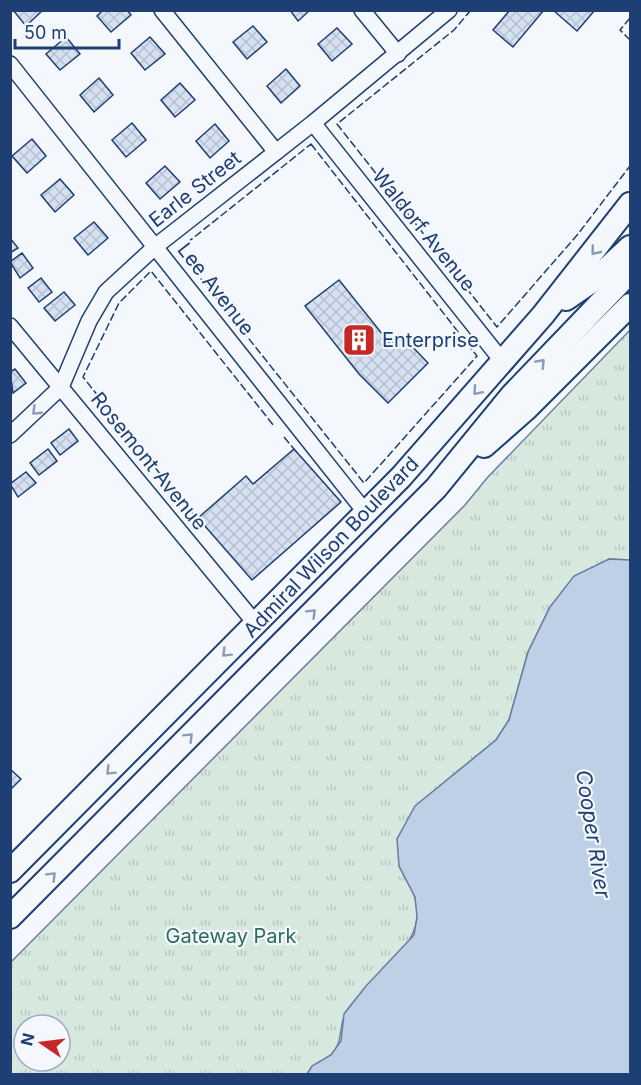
<svg xmlns="http://www.w3.org/2000/svg" width="641" height="1085" font-family="Inter,sans-serif">
<defs>
<pattern id="park-tufts" width="24" height="20" patternUnits="userSpaceOnUse" patternTransform="scale(1.5)"><rect width="24" height="20" fill="#d7e8df"/><path d="M3 7l-1-3M5 7V3M7 7l1-3M15 17l-1-3M17 17v-4M19 17l1-3" fill="none" stroke="#b8c8c3"/></pattern>
<pattern id="building-cross-hatch" width="8" height="8" patternUnits="userSpaceOnUse" patternTransform="scale(1.5)"><rect width="8" height="8" fill="#d5e0f0"/><path d="M0 0l8 8M0 8l8-8" fill="none" stroke="#b6c1d1"/></pattern>
</defs>
<rect width="100%" height="100%" fill="#f4f7fb"/>
<path fill="url(#park-tufts)" stroke="#687fa3" stroke-width="1.5" fill-rule="evenodd" d="M630 330V560L609 559 550 607 528 652 509 720 496 740 441 785 399 866C404 876 410 885 414 895 433 945 368 976 346 1012 338 1026 344 1042 331 1055 323 1063 313 1063 307 1074H11V962L465 505 487 478ZM24 1025H60V1061H24Z"/>
<polygon fill="#bed0e5" stroke="#687fa3" stroke-width="1.5" points="609,559 630,560 630,1074 307,1074 312,1066 331,1055 341,1041 344,1014 366,986 414,935 417,917 415,897 399,866 397,839 415,806 496,740 509,720 528,652 550,607 574,576"/>
<g fill="url(#building-cross-hatch)" stroke="#1d3f73" stroke-width="1.5">
<polygon points="13,10 43,10 26,26"/>
<polygon points="103,10 127,10 131,15 111,32 97,16"/>
<polygon points="290,10 310,10 298,21"/>
<polygon points="510,10 544,10 513,47 493,30"/>
<polygon points="553,10 595,10 577,31"/>
<polygon points="253,26 267,42 247,59 233,42"/>
<polygon points="337,28 352,44 332,61 318,44"/>
<polygon points="66,37 80,54 60,70 46,54"/>
<polygon points="150,37 165,54 145,70 131,53"/>
<polygon points="286,69 300,86 281,103 267,86"/>
<polygon points="99,78 113,95 94,112 80,95"/>
<polygon points="180,83 195,100 175,117 161,100"/>
<polygon points="132,123 146,140 126,157 112,140"/>
<polygon points="215,124 229,141 210,158 196,141"/>
<polygon points="32,139 46,156 27,173 12,156"/>
<polygon points="165,166 180,182 160,199 146,183"/>
<polygon points="60,179 74,195 55,212 41,195"/>
<polygon points="94,222 108,238 88,255 74,238"/>
<polygon points="10,238 18,248 10,253"/>
<polygon points="22,253 33,268 20,278 10,262"/>
<polygon points="41,278 52,292 39,302 28,288"/>
<polygon points="339,280 391,345 401,335 428,363 388,403 359,374 305,306"/>
<polygon points="64,292 75,305 55,321 44,308"/>
<polygon points="15,369 26,383 13,393 10,372"/>
<polygon points="69,429 78,441 60,455 51,443"/>
<polygon points="48,449 57,461 39,475 30,463"/>
<polygon points="294,449 341,502 252,580 198,518 246,476 253,484"/>
<polygon points="26,472 36,483 18,497 10,484"/>
<polygon points="10,769 21,779 10,790"/>
</g>
<g fill="none" stroke-linecap="round" stroke-linejoin="round">
<g stroke="#1d3f73" stroke-width="18">
<g id="minor">
<polyline points="162,10 276,152"/>
<polyline points="362,10 398,54"/>
<polyline points="10,64 366,513"/>
<polyline points="313,123 503,362"/>
<polyline points="10,326 256,624"/>
<polyline points="10,435 61,387 89,321 106,292 156,246 313,123 449,10"/>
</g>
</g>
<g stroke="#1d3f73" stroke-width="26">
<g id="highway">
<polyline points="566,299 598,277 630,247"/>
<polyline points="484,446 526,409 630,305"/>
<polyline points="10,871 401,477 543,315 630,204"/>
<polyline points="10,917 436,488 512,395 630,272"/>
</g>
</g>
<use href="#minor" stroke="#f4f7fb" stroke-width="15"/>
<use href="#highway" stroke="#f4f7fb" stroke-width="22"/>
<g stroke="#1d3f73" stroke-width="1.5" stroke-dasharray="8 3" stroke-linecap="butt">
<polyline points="471,10 454,30 337,124 497,327 578,234 630,166"/>
<polyline points="630,18 620,30 630,40"/>
<polygon points="311,144 477,356 364,483 178,250"/>
<polyline points="284,437 294,449"/>
<polyline points="181,500 83,377 119,303 151,271 274,426"/>
<polyline points="190,511 198,518"/>
</g>
</g>
<defs><path id="oneway-chevron" d="M-2-3.5L2.5 0L-2 3.5" fill="none" stroke-width="1.6" stroke-linecap="round" stroke-linejoin="round" transform="scale(1.5)"/></defs>
<g stroke="#889bb7">
<use href="#oneway-chevron" transform="translate(595 251) rotate(129)"/>
<use href="#oneway-chevron" transform="translate(541 363) rotate(-47)"/>
<use href="#oneway-chevron" transform="translate(477 391) rotate(131)"/>
<use href="#oneway-chevron" transform="translate(36 411) rotate(136)"/>
<use href="#oneway-chevron" transform="translate(312 613) rotate(-45)"/>
<use href="#oneway-chevron" transform="translate(226 653) rotate(135)"/>
<use href="#oneway-chevron" transform="translate(189 737) rotate(-45)"/>
<use href="#oneway-chevron" transform="translate(110 771) rotate(135)"/>
<use href="#oneway-chevron" transform="translate(52 876) rotate(-45)"/>
</g>
<defs>
<g id="building-square" transform="scale(1.725)"><rect x="-9" y="-9" width="18" height="18" rx="4" fill="#c62828" stroke="#f4f7fb"/><path d="M-4-6H4V6H1V3H-1V6H-4ZM-2.5-4.3h1.7v1.8h-1.7ZM.8-4.3h1.7v1.8H.8ZM-2.5-1h1.7V.8h-1.7ZM.8-1h1.7V.8H.8Z" fill="#fff"/></g>
</defs>
<g fill-rule="evenodd">
<use href="#building-square" x="359" y="340"/>
</g>
<g text-anchor="middle" stroke-width="4.5" stroke-linejoin="round" paint-order="stroke">
<g font-size="20" fill="#1d3f73" stroke="#f4f7fb">
<text transform="translate(195 189) rotate(-38)" y="7">Earle Street</text>
<text transform="translate(424 230) rotate(51)" y="7">Waldorf Avenue</text>
<text transform="translate(216 289) rotate(52)" y="7">Lee Avenue</text>
<text transform="translate(149 461) rotate(51)" y="7">Rosemont Avenue</text>
<text transform="translate(331 547) rotate(-46)" y="7">Admiral Wilson Boulevard</text>
</g>
<g font-size="20" fill="#1d3f73" stroke="#f4f7fb" text-anchor="start">
<text x="382" y="347">Enterprise</text>
</g>
<g font-size="20" fill="#2c6c60" stroke="#f4f7fb">
<text x="231" y="943">Gateway Park</text>
</g>
<g font-size="21" font-style="italic" fill="#1d3f73" stroke="#f4f7fb">
<text transform="translate(593 834) rotate(81)" y="7">Cooper River</text>
</g>
</g>
<rect width="641" height="1085" fill="none" stroke="#1d3f73" stroke-width="24"/>
<g transform="translate(42 1043) rotate(284)"><circle r="28" fill="#f4f7fb" stroke="#9eadc5" stroke-width="1.5"/>
<path d="M0-4.5L10 22L0 15L-10 22Z" fill="#c62828"/>
<text y="-9" font-size="16" font-weight="bold" text-anchor="middle" fill="#1d3f73">N</text>
</g>
<path d="M15 39v9h104v-9" fill="none" stroke="#1d3f73" stroke-width="3"/>
<text x="24" y="39" font-size="18" fill="#1d3f73" stroke="#f4f7fb" stroke-width="4.5" paint-order="stroke">50 m</text>
</svg>
